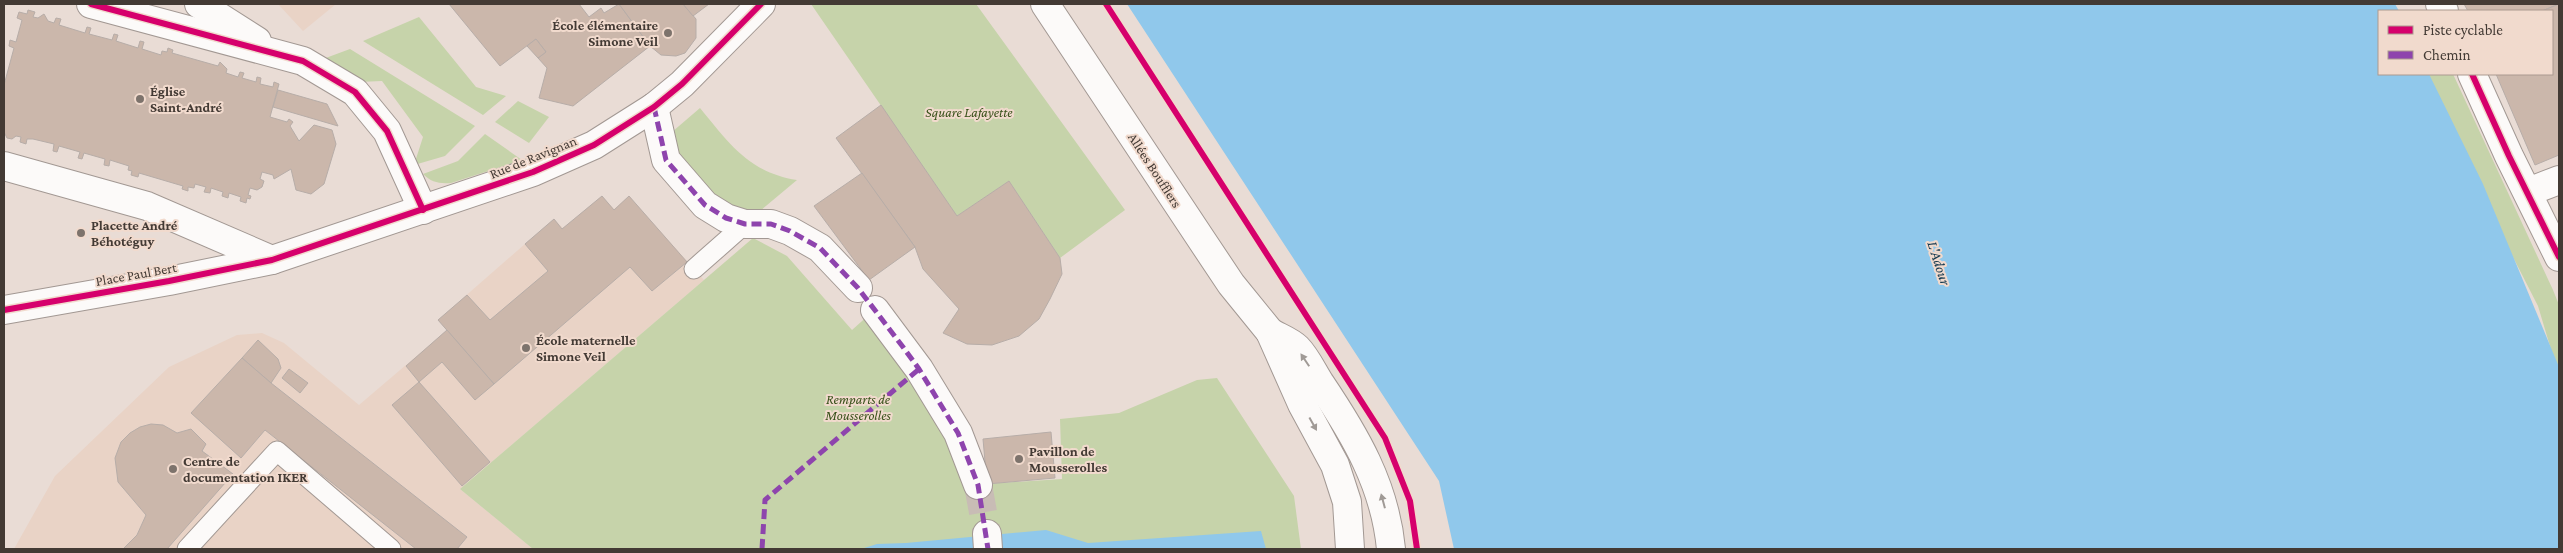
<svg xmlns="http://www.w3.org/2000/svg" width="2563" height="553" font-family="'Crimson Pro',serif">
<rect width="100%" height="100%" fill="#e9dcd5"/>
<g fill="#e9d3c6">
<polygon points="278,4 336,4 303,31"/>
<polygon points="602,196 614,209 629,196 704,280 460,489 533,549 14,549 55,476 169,367 237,335 262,333 284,343 359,405 447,330 438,320 525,244 554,219 563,228"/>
</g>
<g fill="#c6d3aa">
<polygon points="811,4 976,4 1125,210 1060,258 1009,181 957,216"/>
<polygon points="419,17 476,87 506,96 483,115 363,41"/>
<polygon points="350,49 475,126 445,156 414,165 423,137 382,81 359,82 323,59"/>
<polygon points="2427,74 2453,74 2553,290 2559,305 2559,376 2538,306 2491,214"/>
<polygon points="518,101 549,117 529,143 495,122"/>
<path d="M700 108C728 142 749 173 797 180L760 211H743L703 192 673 155 672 132Z"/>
<path d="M485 134 522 160 451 183C439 184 431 182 423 174L458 161Z"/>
<polygon points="753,238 787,256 852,330 871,313 947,430 969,485 1062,479 1060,419 1119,413 1197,380 1217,378 1294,496 1301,549 533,549 460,489"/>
</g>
<g fill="#90c8eb">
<polygon points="1127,4 2395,4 2399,11 2379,11 2379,74 2429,74 2483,184 2559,367 2559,549 1454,549 1439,481"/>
<polygon points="1046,530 1088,543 1261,531 1266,549 861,549 877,544 906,543"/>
</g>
<g fill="#cbb7ab" stroke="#b7ada8">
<polygon points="449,4 579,4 589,17 601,8 604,13 619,4 650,46 573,106 539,98 547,68 538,58 546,52 536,39 500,66"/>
<polygon points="619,4 683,4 696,19 696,38 685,53 676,56 661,55 650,46"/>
<polygon points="683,4 709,4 693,16"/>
<polygon points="2464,4 2559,4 2542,11 2468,11"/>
<polygon points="2559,4 2559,155 2535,165 2496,74 2552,74 2552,11 2542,11"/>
<polygon points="28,10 35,12 33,17 38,18 44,14 48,21 54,23 56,18 61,19 59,25 85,33 87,27 91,28 89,34 112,40 114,34 118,35 116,41 138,48 140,41 144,42 142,49 161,55 162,51 167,52 168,48 173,50 172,53 218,66 220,62 227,69 226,73 238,77 240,72 244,73 242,78 256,82 257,77 261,78 260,84 273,87 274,82 279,84 270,117 287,122 289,119 293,122 290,126 299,141 314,125 332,130 336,144 324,184 311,194 296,190 291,169 274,179 273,175 262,172 260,179 264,181 262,187 257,190 250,188 248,195 251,196 250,199 247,198 246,203 240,201 241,197 229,193 228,198 222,196 223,192 211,188 210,193 204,192 206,187 195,184 194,188 188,187 188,191 182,189 183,186 139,173 138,177 131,175 132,171 128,170 129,166 110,160 109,166 104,165 105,159 84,153 82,159 78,158 80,152 59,146 57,152 53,151 54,144 33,139 27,139 26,144 20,142 21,137 16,136 12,139 7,138 4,132 4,85 14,48 9,46 10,40 16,42 22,20 17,18 19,12 27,14"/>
<polygon points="536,39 546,52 538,58 527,46"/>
<polygon points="278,90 327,104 338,126 273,107"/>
<polygon points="881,105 957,216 1009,181 1060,258 1062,274 1050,299 1039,319 1019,336 992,345 967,344 943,333 959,309 923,269 915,247 836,138"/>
<polygon points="862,173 915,247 869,280 814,206"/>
<polygon points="602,196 614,210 629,196 687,262 652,291 630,267 494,384 438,320 467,295 490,320 548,271 525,244 554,219 562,229"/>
<polygon points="447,330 494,384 475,400 442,362 419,382 406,366"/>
<polygon points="258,340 278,359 281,368 271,383 242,358"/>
<polygon points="242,358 271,383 467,537 457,549 416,549 265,430 241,458 191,413"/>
<polygon points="289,369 308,383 300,393 282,378"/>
<polygon points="419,382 490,462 462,486 392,405"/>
<polygon points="151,424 163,425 177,433 191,429 206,444 202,451 233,474 167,549 123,549 137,535 146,515 118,482 115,458 121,442 130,433 140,427"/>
<polygon points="1051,432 1055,478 987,484 983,439"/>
</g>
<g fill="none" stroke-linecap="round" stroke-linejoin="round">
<polyline stroke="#c8bcb5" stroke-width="28" stroke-dasharray="28 14" stroke-linecap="butt" points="978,485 987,534"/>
<g stroke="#a29893" stroke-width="21">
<g id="lane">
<polyline points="694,269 745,224"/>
<polyline points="187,549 277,451 391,549"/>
</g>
</g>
<g stroke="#a29893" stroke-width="30">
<g id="street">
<polyline points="91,4 303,61 355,92 387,131 423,210"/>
<polyline points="199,4 257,41"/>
<polyline points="2440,4 2444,11"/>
<polyline points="2472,74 2509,156 2559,257"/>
<polyline points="654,107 666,160 705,205 726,218 745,224 771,224 790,231 820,248 858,288"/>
<polyline points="4,166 147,206 272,260"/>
<polyline points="2528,192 2559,180"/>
<polyline points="875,310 919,369 958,433 978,485"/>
<polyline points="987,534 988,549"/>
</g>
</g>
<g stroke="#a29893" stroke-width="30">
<g id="secondary">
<polyline points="1045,4 1203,242 1231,284 1270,332 1302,404 1335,465 1347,502 1350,549"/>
<polyline points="4,310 169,281 272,260 533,172 594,145 654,107 682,84 761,4"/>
<path d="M1270 332C1278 337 1290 341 1297 348 1306 357 1313 372 1320 383 1355 435 1385 485 1391 549"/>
</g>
</g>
<use href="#lane" stroke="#fcfaf9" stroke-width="19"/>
<use href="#street" stroke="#fcfaf9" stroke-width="28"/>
<use href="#secondary" stroke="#fcfaf9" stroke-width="28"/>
<g stroke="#8e44ad" stroke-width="5" stroke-dasharray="10 5" stroke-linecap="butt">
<polyline points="654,107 666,160 705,205 726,218 745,224 771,224 790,231 820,248 858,288 903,347 919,369 958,433 978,485 988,549"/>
<polyline points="762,549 765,500 919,369"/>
</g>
<g stroke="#f1dacd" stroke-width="9">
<g id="cycleway">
<polyline points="91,4 303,61 355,92 387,131 423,210"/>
<polyline points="1106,4 1385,438 1410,501 1417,549"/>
<polyline points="2472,74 2509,156 2559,257"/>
<polyline points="4,310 169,281 272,260 533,172 594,145 654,107 682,84 761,4"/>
</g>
</g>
<use href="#cycleway" stroke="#d6006c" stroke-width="6"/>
</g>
<defs><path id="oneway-solid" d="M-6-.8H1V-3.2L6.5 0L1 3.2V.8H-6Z" transform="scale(1.25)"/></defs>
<g fill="#a09a96">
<use href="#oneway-solid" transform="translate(1305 360) rotate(-124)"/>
<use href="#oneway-solid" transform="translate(1313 424) rotate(61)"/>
<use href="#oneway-solid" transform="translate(1383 501) rotate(-105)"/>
</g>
<g fill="#7d736c" stroke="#f1dacd" stroke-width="2">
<circle cx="668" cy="33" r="5"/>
<circle cx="140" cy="99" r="5"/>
<circle cx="81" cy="233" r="5"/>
<circle cx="526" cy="348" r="5"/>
<circle cx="1019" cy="459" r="5"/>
<circle cx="173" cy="469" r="5"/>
</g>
<g text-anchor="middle" stroke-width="4" stroke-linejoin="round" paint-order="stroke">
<g font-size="14" font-weight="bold" fill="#433a34" stroke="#f1dacd" text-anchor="start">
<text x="658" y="30" text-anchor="end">École élémentaire<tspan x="658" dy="16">Simone Veil</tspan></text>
<text x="150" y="96">Église<tspan x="150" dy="16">Saint-André</tspan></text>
<text x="91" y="230">Placette André<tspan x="91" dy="16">Béhotéguy</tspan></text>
<text x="536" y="345">École maternelle<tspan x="536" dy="16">Simone Veil</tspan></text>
<text x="1029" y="456">Pavillon de<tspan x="1029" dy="16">Mousserolles</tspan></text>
<text x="183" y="466">Centre de<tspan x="183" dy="16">documentation IKER</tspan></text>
</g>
<g font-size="14" font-style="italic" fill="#38511a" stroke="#f1dacd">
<text x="969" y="117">Square Lafayette</text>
<text x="858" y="404">Remparts de<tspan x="858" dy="16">Mousserolles</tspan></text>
</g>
<g font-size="14" fill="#433a34" stroke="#f1dacd">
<text transform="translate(533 157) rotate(-22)" y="5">Rue de Ravignan</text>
<text transform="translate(1155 170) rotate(57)" y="5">Allées Boufflers</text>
<text transform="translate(136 274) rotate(-10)" y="5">Place Paul Bert</text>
</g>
<g font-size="15" font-style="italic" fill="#14394f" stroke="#f1dacd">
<text transform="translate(1939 263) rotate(72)" y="5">L'Adour</text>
</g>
</g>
<rect width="2563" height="553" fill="none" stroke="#433a34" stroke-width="10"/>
<rect x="2378" y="10" width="175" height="65" fill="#f1dacd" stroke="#ab9a90"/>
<rect x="2388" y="26" width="25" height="8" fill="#d6006c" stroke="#ab9a90"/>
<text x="2423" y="35" font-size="15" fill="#433a34">Piste cyclable</text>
<rect x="2388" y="51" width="25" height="8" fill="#8e44ad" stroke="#ab9a90"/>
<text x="2423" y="60" font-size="15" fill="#433a34">Chemin</text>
</svg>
